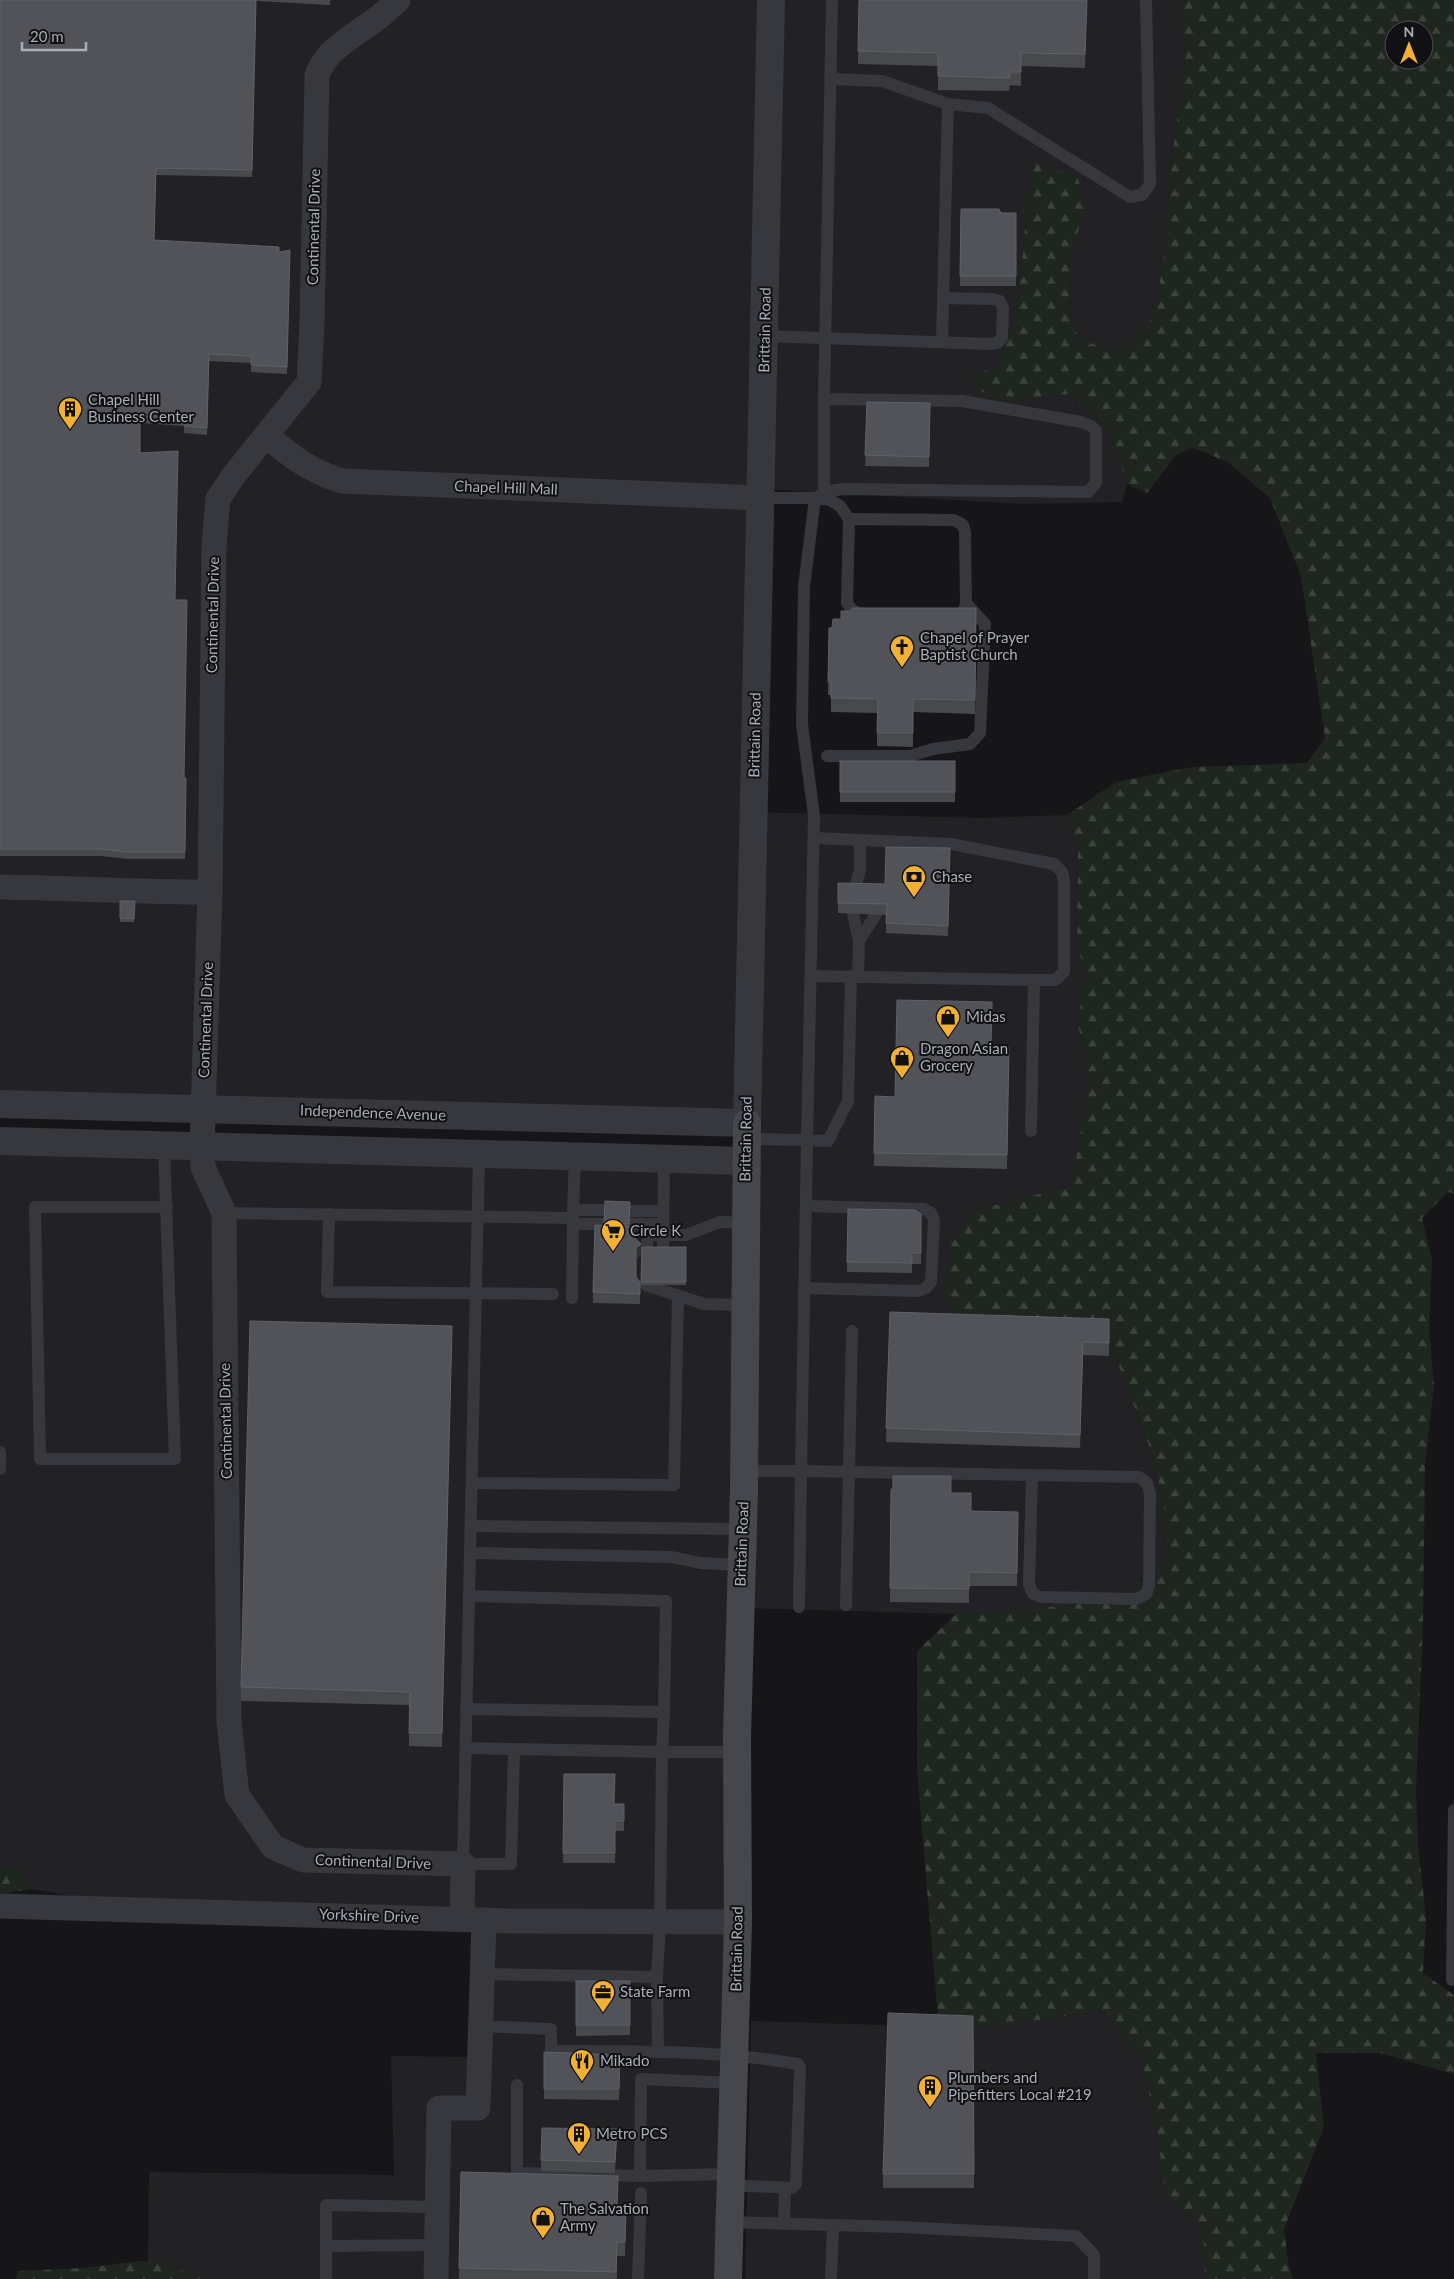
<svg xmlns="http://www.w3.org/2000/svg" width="1454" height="2279" font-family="Lato,sans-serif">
<defs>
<pattern id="forest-firs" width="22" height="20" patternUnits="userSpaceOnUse" patternTransform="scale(1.25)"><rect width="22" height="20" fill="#1e261f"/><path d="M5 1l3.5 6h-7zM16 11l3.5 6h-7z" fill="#3c433d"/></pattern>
</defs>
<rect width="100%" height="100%" fill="#161618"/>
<g fill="#222225">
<polygon points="0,0 1179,0 1186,51 1171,166 1163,263 1154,317 1121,352 1079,340 1069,313 1070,254 1086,209 1028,195 1017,314 996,367 1042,397 1069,394 1109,429 1127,484 1122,502 1023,504 761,489 754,812 983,818 1067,815 1078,847 1077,938 1084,974 1078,1023 1090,1080 1071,1186 977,1210 1102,1321 1153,1456 1164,1507 1165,1560 1119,1598 1065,1606 956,1614 740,1608 728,2279 203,2279 164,2263 148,2262 149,2172 394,2175 391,2056 479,2057 484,1920 151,1910 31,1889 13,1866 0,1867 0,1141 745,1161 747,1124 0,1104"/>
<polygon points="1101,2011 1141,2056 1157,2129 1165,2194 1203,2225 1207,2279 745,2279 751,2021 881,2025 888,2027 1059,2017"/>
</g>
<g fill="url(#forest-firs)" fill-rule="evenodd">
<path d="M1179 0H1454V1194L1448 1192 1422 1218 1432 1260 1429 1327 1434 1385 1425 1465 1423 1625 1416 1788 1418 1845 1426 1918 1423 1973 1454 1995V2074L1380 2053H1316L1324 2127 1284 2229 1289 2268 1293 2279H1205L1203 2225 1165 2194 1157 2129 1141 2056 1101 2011 973 2029 939 2028 917 1770V1651L956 1614 1065 1606 1119 1598 1165 1560 1164 1507 1153 1456 1102 1321 968 1328 945 1297 951 1245 977 1210 1071 1186 1090 1080 1078 1024 1084 974 1077 938 1078 847 1067 815 1116 782 1192 767 1307 763 1325 738 1301 576 1270 498 1228 462 1193 448 1177 454 1147 493 1127 484 1109 429 1069 394 1005 402 979 390 969 376 996 367 1017 314 1028 195 1035 163 1077 175 1086 209 1070 254 1069 313 1079 340 1121 352 1154 316 1163 263 1171 166 1186 51ZM1394 30H1424V60H1394Z"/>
<polygon points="13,1866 31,1889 0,1894 0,1867"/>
<polygon points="140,2261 164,2263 203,2279 16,2279 18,2271 83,2268"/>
</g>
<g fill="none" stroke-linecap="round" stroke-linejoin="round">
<g stroke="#37383d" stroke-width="12">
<polyline points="831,79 882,81 948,104 942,342"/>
<polyline points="948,104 988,108 1130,197 1142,195 1150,184 1146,0"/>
<polyline points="765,336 989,344 997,343 1002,338 1003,308 1000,301 992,299 943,298"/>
<polyline points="824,399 832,0"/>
<polyline points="761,498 815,498 804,587 802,724 814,816 807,1140 828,1141 848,1101 851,976"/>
<polyline points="815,498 829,491 845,489 1088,492 1096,483 1096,431 1091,426 1081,422 962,401 824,399 824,493"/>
<path d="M815 498 830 500 840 506 849 519 847 603C853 612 857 614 867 614"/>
<polyline points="849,519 954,520 963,525 965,532 966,603 964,611 957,615 952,615"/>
<polyline points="827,756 910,756 933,749 970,744 980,733 985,624 966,603"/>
<polyline points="814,838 951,844 1054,864 1062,872 1064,881 1064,972 1055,980 1034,980"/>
<polyline points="853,894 860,870 860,840"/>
<polyline points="853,914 859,941 858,977"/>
<polyline points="859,941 876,914"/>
<polyline points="811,976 1034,980 1031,1131"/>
<polyline points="164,1147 175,1459 40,1459 35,1207 167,1207"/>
<polyline points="479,1154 463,1864 511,1864 514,1749 662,1752 664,1712"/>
<polyline points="575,1156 573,1210 605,1210"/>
<polyline points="629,1211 663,1211"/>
<polyline points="224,1213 573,1218"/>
<polyline points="329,1214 327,1292 553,1294"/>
<polyline points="573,1215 573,1224 605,1224"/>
<polyline points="629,1224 663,1224"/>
<polyline points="646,1250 648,1237 653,1235 686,1235 720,1222 745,1223"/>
<polyline points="663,1251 664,1158"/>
<polyline points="646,1285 704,1304 744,1305"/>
<polyline points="804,1288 918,1291 926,1288 931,1282 934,1220 931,1213 924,1209 806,1206"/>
<polyline points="572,1298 573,1224"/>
<polyline points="0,1452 0,1469"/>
<polyline points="744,1471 801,1471 807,1140 746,1139"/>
<polyline points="472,1483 674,1485 678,1297"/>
<polyline points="471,1526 743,1529"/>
<polyline points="470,1553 672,1557 700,1563 742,1565"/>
<polyline points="846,1605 852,1331"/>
<polyline points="799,1607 801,1471 1139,1477 1147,1483 1150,1494 1149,1586 1146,1594 1136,1599 1041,1597 1033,1594 1029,1584 1032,1475"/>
<polyline points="466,1709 664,1712 666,1601 469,1596"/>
<polyline points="466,1748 514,1749"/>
<polyline points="481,1974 657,1977 660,1922 662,1752 737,1752"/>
<polyline points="657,1977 658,2051"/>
<polyline points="1452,1980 1454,1810"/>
<path d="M480 2026 551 2029V2051C634 2051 716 2050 798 2064L800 2068 796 2184 792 2188 730 2185"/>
<polyline points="517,2085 517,2173 640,2176"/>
<polyline points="731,2174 640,2176 641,2079 733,2083"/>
<polyline points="729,2222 902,2227 1076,2236 1094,2255 1094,2279"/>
<polyline points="784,2224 785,2188"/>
<polyline points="326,2246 437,2245"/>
<polyline points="326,2279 326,2205 437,2207"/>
<polyline points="638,2279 641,2193"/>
<polyline points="831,2279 833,2226"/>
</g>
<g stroke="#37383d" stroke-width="25">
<path d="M398 0C387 11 375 21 362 29 343 43 326 52 317 75L312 324 309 382 234 475 218 499 214 546 210 892 202 1148 203 1167 224 1213 229 1722 237 1795 273 1847 303 1860 463 1864 462 1919"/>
<path d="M266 435C290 456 312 472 342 481L761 498"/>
<path d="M0 887C70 888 140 892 210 892"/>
<polyline points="0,1906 512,1921 738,1922"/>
<polyline points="436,2279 439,2108 478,2108 484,1920"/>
</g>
<g stroke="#37383d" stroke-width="28">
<polyline points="0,1104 747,1123 771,0"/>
<polyline points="0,1141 746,1161"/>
</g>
<polyline stroke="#45474d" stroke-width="28" points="728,2279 738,1922 737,1736 744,1490 747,1123"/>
</g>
<g fill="#47494d">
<polygon points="0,0 330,0 330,5 256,1 252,177 156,175 154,240 279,252 290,250 287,374 251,372 251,363 209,361 207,435 184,433 184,426 140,423 140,453 175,600 184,778 186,778 185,859 128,859 101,856 0,856"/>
<polygon points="859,0 1087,0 1085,68 1021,66 1021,86 1010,85 1009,91 938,90 938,66 858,64"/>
<polygon points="961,209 1001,213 1016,213 1016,286 960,286"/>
<polygon points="867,402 930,403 929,467 865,466"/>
<polygon points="976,608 975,714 913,712 913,747 877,746 877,713 831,712 831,695 828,695 829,628 832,628 841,619 852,611"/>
<rect x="840" y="761" width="115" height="41"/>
<polygon points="950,848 948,936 886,933 886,915 838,913 838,883 885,884"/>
<polygon points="120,901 135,901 134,922 120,922"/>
<polygon points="1009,1047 1007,1169 874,1166 875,1096 895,1097"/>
<polygon points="605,1201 630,1202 629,1226 635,1238 641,1254 636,1259 636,1277 640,1282 640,1304 593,1303 593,1292 604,1226"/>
<polygon points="848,1209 921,1214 921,1264 912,1264 912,1273 847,1272"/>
<polygon points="642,1247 686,1247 686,1285 641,1285"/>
<polygon points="890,1312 1109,1333 1109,1356 1083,1355 1080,1448 886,1442"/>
<polygon points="452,1326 442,1747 409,1746 409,1705 241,1701 241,1687"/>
<polygon points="891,1489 951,1493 971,1511 1018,1512 1017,1586 969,1586 969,1603 890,1602"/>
<polygon points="564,1774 614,1804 624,1804 624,1831 615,1831 615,1863 563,1863"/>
<polygon points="576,1981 630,1981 630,2035 576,2036"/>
<polygon points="973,2016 974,2188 883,2188 883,2174"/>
<polygon points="544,2052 620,2055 619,2100 544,2099"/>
<polygon points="617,2139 615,2173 541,2171 541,2160"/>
<polygon points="461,2172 618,2208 626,2208 625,2256 617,2256 617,2279 459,2279"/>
</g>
<g fill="#2f3033">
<polygon points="641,1244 641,1254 636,1259 636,1248"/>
<polygon points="617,2129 617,2139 615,2173 615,2162"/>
</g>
<g fill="#525359" stroke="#5f6168">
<polygon points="0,0 256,0 252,170 156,168 154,240 279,247 279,252 290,250 287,367 251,365 252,356 209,354 207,428 184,426 184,419 140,416 140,453 178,451 175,600 187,600 184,778 186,778 185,852 128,852 101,849 0,849"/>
<polygon points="859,0 1087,0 1085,54 1021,53 1021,72 1010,72 1009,78 938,76 938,53 858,51"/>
<polygon points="961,209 999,209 1001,213 1016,213 1016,276 960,276"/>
<polygon points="867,402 930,403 929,457 865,455"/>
<polygon points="852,608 976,608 975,700 913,699 913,733 877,733 878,699 831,698 831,682 828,682 829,628 832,628 833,619 841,619 841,611 852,611"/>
<rect x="840" y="761" width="115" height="31"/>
<polygon points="886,847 950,848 948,926 886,923 887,904 838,903 838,883 885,884"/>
<polygon points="120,901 135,901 134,919 120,918"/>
<polygon points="897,1000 992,1002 991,1047 1009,1047 1007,1155 874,1153 875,1096 895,1097"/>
<polygon points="605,1201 630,1202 629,1224 604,1224"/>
<polygon points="848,1209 915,1210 921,1214 921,1253 912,1253 912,1263 847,1262"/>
<polygon points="595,1225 635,1227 634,1237 641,1244 636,1248 636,1277 640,1282 640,1294 593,1292"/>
<polygon points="642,1247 686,1247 686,1282 641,1282"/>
<polygon points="890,1312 1109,1319 1109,1343 1083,1342 1080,1435 886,1428"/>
<polygon points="250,1321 452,1326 442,1733 409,1733 410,1692 241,1687"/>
<polygon points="893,1476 951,1476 951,1493 971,1493 971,1511 1018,1512 1017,1573 969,1572 969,1589 890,1588 891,1489 893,1489"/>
<polygon points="564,1774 615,1774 614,1804 624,1804 624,1821 615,1821 615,1853 563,1853"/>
<rect x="576" y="1981" width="54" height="44"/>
<polygon points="888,2013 973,2016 974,2174 883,2174"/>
<polygon points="544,2052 620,2055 619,2089 544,2089"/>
<polygon points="542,2128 617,2129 615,2162 541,2160"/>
<polygon points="461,2172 618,2176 617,2208 626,2208 625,2242 617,2242 616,2272 459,2268"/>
</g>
<defs>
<g id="building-pin" transform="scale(1.25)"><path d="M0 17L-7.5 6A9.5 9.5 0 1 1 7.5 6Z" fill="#f2b134" stroke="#111113"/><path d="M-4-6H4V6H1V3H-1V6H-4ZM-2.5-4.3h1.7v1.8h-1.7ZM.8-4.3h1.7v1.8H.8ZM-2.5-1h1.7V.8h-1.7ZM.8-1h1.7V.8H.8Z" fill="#111"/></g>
<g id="church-pin" transform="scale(1.25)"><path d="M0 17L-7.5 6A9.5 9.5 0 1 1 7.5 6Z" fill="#f2b134" stroke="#111113"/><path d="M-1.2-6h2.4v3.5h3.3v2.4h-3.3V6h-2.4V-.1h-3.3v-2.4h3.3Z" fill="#111"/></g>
<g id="bank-pin" transform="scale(1.25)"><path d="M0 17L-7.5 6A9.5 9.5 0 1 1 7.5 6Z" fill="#f2b134" stroke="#111113"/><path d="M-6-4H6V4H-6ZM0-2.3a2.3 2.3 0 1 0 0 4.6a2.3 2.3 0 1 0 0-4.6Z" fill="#111"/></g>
<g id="shop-pin" transform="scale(1.25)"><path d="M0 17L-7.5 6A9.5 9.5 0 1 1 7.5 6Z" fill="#f2b134" stroke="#111113"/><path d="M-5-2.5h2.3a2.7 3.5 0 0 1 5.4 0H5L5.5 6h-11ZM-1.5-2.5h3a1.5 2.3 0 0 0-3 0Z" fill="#111"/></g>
<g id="supermarket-pin" transform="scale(1.25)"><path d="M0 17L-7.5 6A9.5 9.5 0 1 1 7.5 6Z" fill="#f2b134" stroke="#111113"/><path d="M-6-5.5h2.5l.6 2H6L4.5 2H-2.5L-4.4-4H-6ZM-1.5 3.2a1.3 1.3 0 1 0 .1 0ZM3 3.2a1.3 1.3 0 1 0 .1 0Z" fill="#111"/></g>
<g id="office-pin" transform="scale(1.25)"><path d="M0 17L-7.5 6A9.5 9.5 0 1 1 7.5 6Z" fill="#f2b134" stroke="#111113"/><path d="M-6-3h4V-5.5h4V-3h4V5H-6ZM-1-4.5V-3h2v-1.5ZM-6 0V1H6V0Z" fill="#111"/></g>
<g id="restaurant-pin" transform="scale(1.25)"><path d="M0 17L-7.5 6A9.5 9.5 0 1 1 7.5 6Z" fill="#f2b134" stroke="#111113"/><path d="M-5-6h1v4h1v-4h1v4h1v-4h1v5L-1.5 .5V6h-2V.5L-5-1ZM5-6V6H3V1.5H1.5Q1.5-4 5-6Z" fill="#111"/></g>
</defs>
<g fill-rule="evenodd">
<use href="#building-pin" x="70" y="409"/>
<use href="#church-pin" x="902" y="647"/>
<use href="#bank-pin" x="914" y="877"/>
<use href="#shop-pin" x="948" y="1017"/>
<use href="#shop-pin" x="902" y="1058"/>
<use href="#supermarket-pin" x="613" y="1231"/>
<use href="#office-pin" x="603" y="1992"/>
<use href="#restaurant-pin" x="582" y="2061"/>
<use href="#building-pin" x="930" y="2087"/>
<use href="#building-pin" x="579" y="2134"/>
<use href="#shop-pin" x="543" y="2218"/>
</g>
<g text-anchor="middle" stroke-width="4" stroke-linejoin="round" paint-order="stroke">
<g font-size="15" fill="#a8adb8" stroke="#111113">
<text transform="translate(314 227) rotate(-89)" y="5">Continental Drive</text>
<text transform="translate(765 330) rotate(-89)" y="5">Brittain Road</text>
<text transform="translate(506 488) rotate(2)" y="5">Chapel Hill Mall</text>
<text transform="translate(213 615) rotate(-89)" y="5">Continental Drive</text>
<text transform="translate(755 735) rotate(-89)" y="5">Brittain Road</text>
<text transform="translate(206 1020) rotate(-88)" y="5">Continental Drive</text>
<text transform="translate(373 1113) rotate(2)" y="5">Independence Avenue</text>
<text transform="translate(746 1139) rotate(-89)" y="5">Brittain Road</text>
<text transform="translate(226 1421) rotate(-91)" y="5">Continental Drive</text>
<text transform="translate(742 1544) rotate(-88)" y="5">Brittain Road</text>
<text transform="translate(373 1862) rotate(2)" y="5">Continental Drive</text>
<text transform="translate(369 1916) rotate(2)" y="5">Yorkshire Drive</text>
<text transform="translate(737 1949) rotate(-89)" y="5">Brittain Road</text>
</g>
<g font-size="15" fill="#a8adb8" stroke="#111113" text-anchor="start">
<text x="88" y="405">Chapel Hill<tspan x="88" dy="17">Business Center</tspan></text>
<text x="920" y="643">Chapel of Prayer<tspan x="920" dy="17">Baptist Church</tspan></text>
<text x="932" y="882">Chase</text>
<text x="966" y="1022">Midas</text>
<text x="920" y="1054">Dragon Asian<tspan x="920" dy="17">Grocery</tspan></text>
<text x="630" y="1236">Circle K</text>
<text x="620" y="1997">State Farm</text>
<text x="600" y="2066">Mikado</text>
<text x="948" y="2083">Plumbers and<tspan x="948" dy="17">Pipefitters Local #219</tspan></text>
<text x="596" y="2139">Metro PCS</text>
<text x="560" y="2214">The Salvation<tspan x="560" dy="17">Army</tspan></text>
</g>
</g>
<g transform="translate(1409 45)"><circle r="24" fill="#111113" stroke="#4d4f55"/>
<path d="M0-4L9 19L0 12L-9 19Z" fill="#f2b134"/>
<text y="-8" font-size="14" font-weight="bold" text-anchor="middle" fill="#a8adb8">N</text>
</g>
<path d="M22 42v8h64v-8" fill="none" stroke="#a8adb8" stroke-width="2.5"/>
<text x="30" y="42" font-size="15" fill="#a8adb8" stroke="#111113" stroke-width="4" paint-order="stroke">20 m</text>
</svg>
